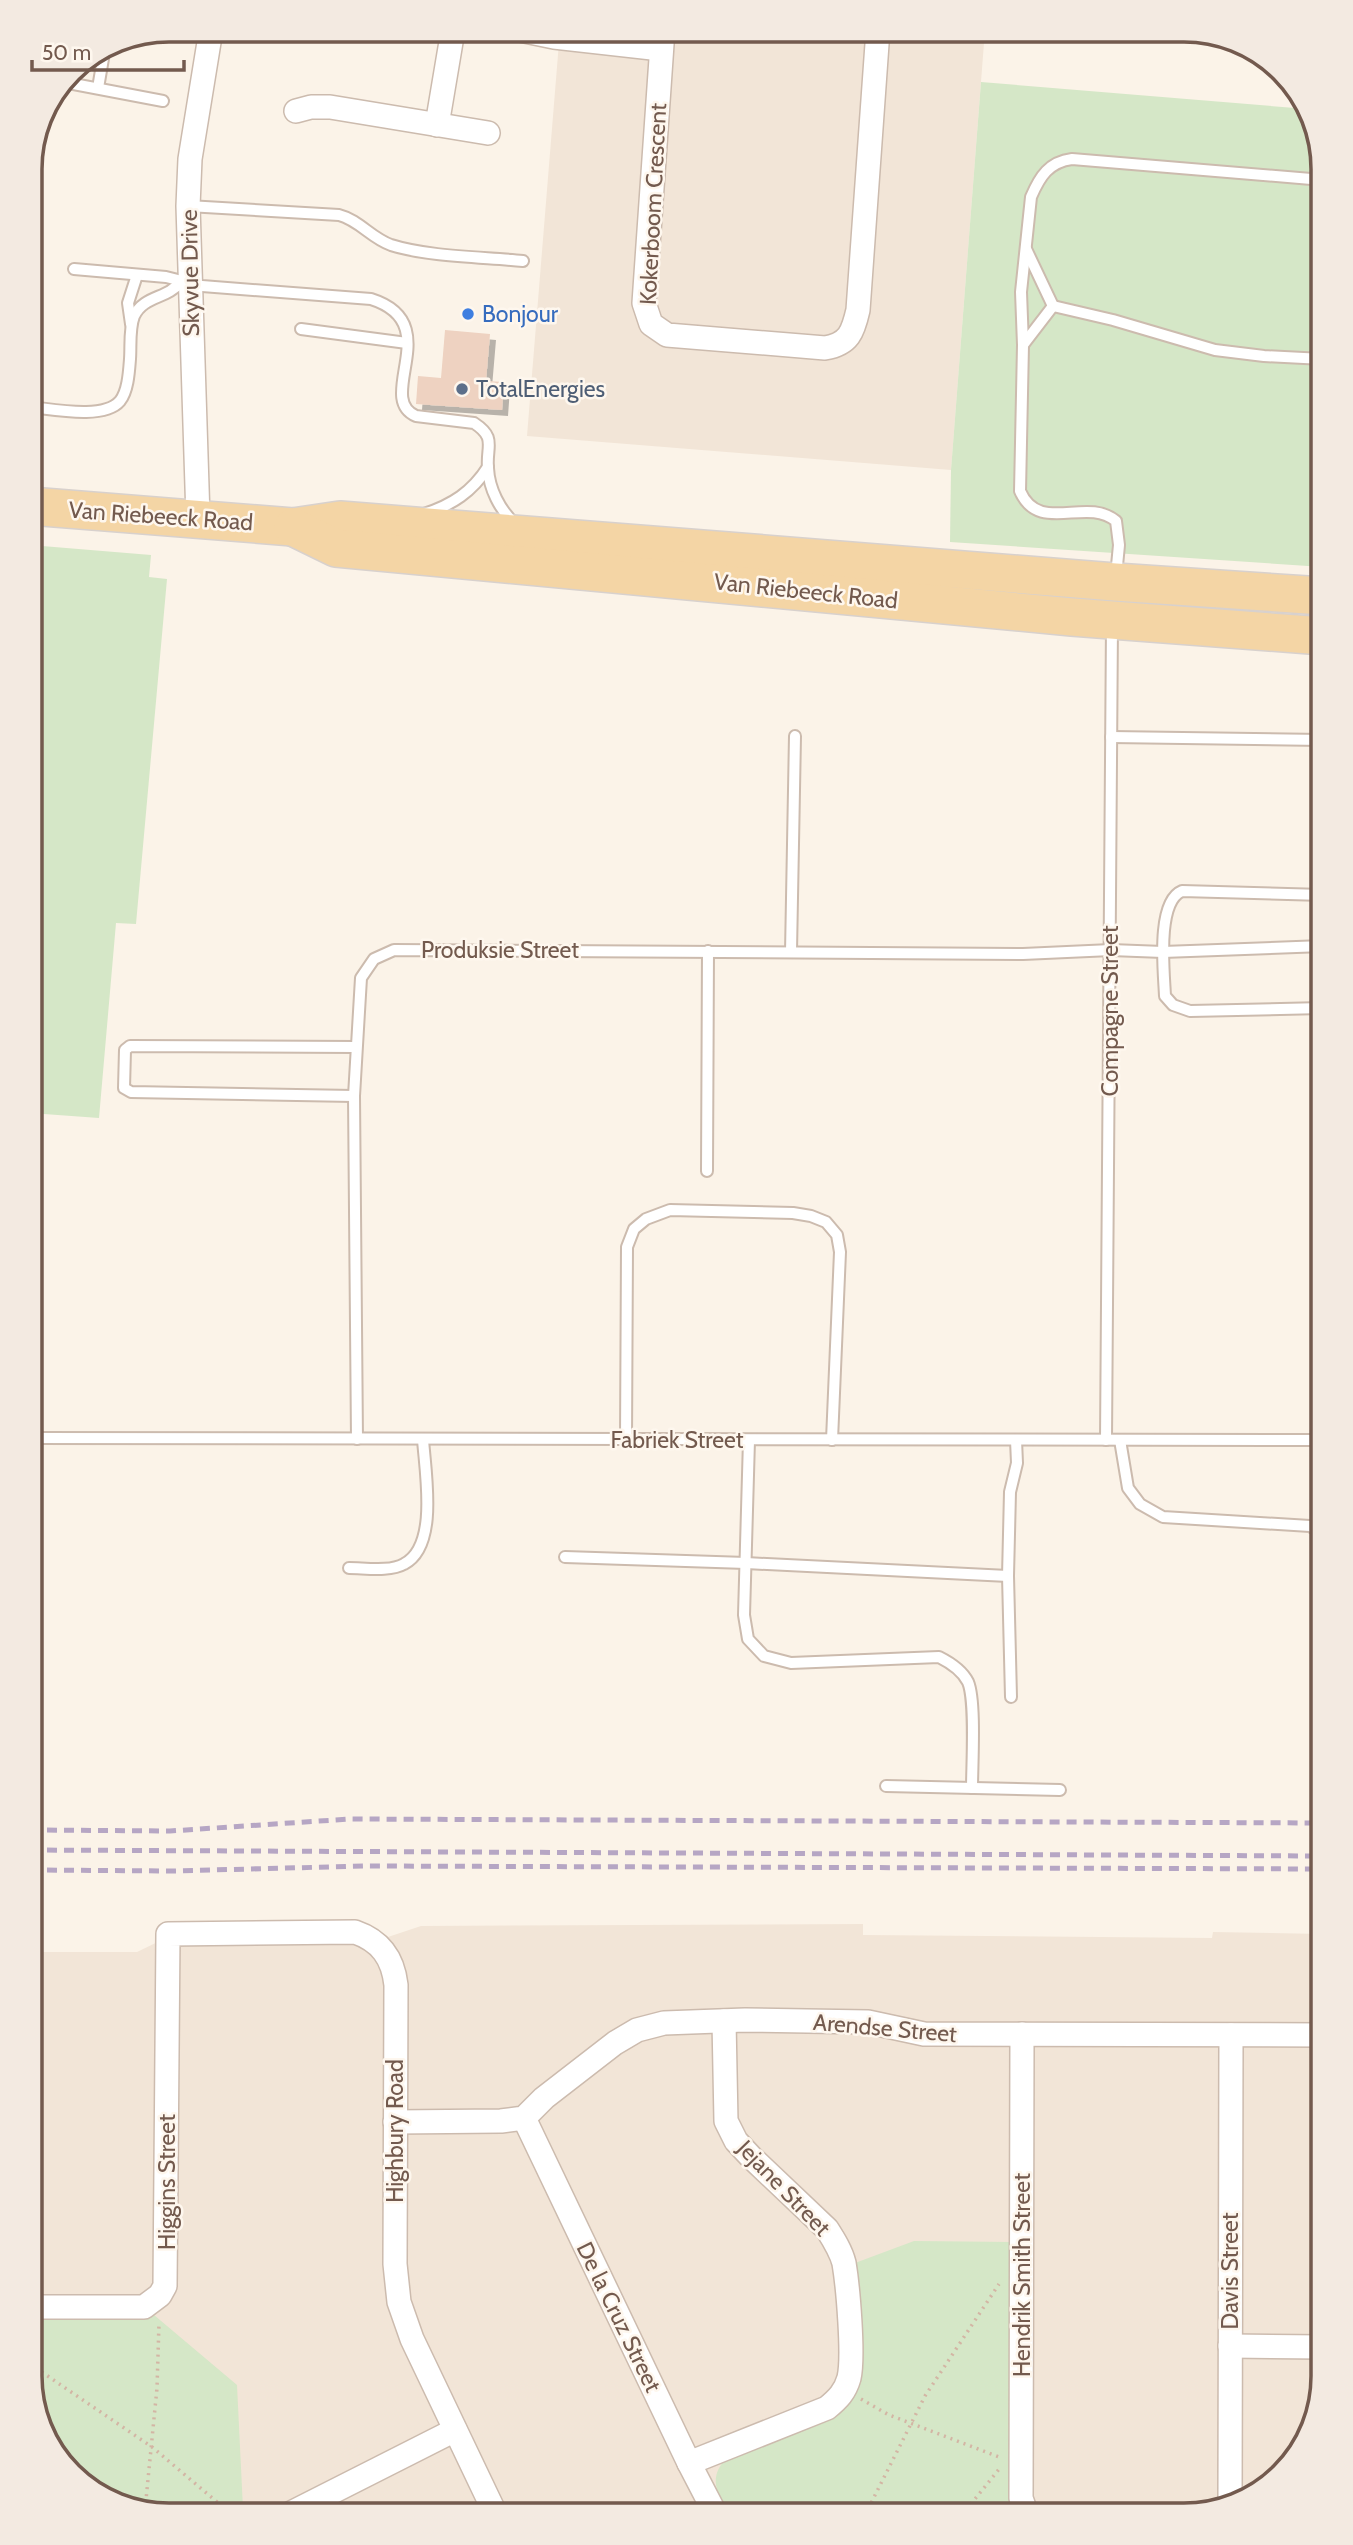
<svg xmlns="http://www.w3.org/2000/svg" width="1353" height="2545" font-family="Cabin,sans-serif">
<defs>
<filter id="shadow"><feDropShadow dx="6" dy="6" stdDeviation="0" flood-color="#0004"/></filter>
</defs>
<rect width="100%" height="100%" fill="#fbf3e8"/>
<g fill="#f2e5d7">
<polygon points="560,30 985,30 951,470 527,436"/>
<polygon points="863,1924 863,1935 1212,1938 1213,1932 1323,1934 1323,2376 1300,2454 1238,2504 1184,2515 160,2515 91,2492 41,2430 30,2376 30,1952 137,1952 170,1936 373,1942 421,1926"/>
</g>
<g fill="#d5e7c7">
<polygon points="981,82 1307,109 1312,115 1323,169 1323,567 950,542 951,470"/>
<polygon points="30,545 151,555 149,577 167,579 136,924 116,923 99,1118 30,1113"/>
<path d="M914 2241 1012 2242 1011 2506 1015 2515H727C718 2494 707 2477 727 2458L836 2414 855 2263Z"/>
<polygon points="154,2315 237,2385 243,2509 140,2508 91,2492 41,2430 30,2376 30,2318 139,2319"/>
</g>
<polygon fill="#eed2c1" filter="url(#shadow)" points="445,330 490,334 486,381 504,382 502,410 416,404 418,376 441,378"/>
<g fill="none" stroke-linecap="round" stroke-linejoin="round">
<g stroke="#ccbbae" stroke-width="14">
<g id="lane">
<polyline points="63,82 163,101"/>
<polyline points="98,88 105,47"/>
<path d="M188 206 339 215C359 220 371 238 391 245 429 257 483 257 523 261"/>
<polyline points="1026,249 1053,306"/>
<path d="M74 269 166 277 202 286 371 299C447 323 374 398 416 416L474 423C497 438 486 446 488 468 489 489 500 510 515 524"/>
<polyline points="1053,306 1113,320 1215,350 1264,356 1323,359"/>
<polyline points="131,324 128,303 137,275"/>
<polyline points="301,329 407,343"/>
<polyline points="1023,345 1053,306"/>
<path d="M30 407C52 409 104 420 120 401 128 391 129 372 130 359 131 346 129 329 134 316 144 295 168 299 180 282"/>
<path d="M424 514C452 505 472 492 488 467"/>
<path d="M1116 576 1119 545 1116 521C1086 496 1039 535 1020 491L1023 345 1021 292 1031 197C1040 176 1049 162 1072 159L1323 180"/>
<polyline points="1111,737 1323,740"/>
<polyline points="791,952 795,736"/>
<path d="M1323 1008 1190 1011 1173 1005 1165 996C1164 972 1156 902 1182 891L1323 895"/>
<polyline points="354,1096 131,1092 124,1088 125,1050 130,1046 356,1047"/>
<polyline points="707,1171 708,951"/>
<polyline points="30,1438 1323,1440"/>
<polyline points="357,1439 354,1096 361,978 374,959 394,950 1023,954 1111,950 1163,952 1323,946"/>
<path d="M749 1440 744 1615 748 1639 764 1656 791 1663 939 1657C951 1663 962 1670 968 1682 976 1701 972 1765 972 1788"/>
<polyline points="1106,1440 1112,624"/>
<polyline points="1120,1440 1128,1488 1140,1504 1163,1517 1310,1526 1323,1534"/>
<polyline points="626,1441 627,1247 634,1229 646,1219 670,1210 793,1213 811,1216 826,1222 837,1235 840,1252 832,1440"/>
<polyline points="565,1557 746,1563 1008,1576"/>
<path d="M349 1568C365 1568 390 1572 404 1564 439 1546 425 1472 423 1439"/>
<polyline points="1011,1697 1008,1576 1010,1492 1017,1463 1016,1440"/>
<polyline points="886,1786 1060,1790"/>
</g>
</g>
<g stroke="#ccbbae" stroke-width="26">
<g id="street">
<polyline points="520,30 554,37 661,49"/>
<path d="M663 30 644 303 651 324 667 335 825 348C849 344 853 332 858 310L878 30"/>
<polyline points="296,111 311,107 330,107 488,133"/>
<polyline points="437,125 453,30"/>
<polyline points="198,518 188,206 190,159 211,30"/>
<polyline points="1022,2034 1021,2498 1027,2515"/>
<polyline points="524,2118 689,2463 716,2515"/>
<polyline points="395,2122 501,2121 524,2118 544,2098 615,2043 637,2030 664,2023 745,2020 868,2022 924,2034 1323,2035"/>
<path d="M30 2307H144L160 2295 165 2286 168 1934 355 1932C381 1941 393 1958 396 1985L395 2264 399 2302 412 2339 496 2515"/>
<polyline points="1230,2346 1323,2347"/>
<path d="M689 2463 827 2408C838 2399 845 2392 849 2378 854 2356 848 2287 844 2263 841 2251 834 2240 827 2229L751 2157 736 2141 726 2121 724 2021"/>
<polyline points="1230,2506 1231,2035"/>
<polyline points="287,2515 455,2430"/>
</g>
</g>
<g stroke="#d8d1cd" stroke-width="40">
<g id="primary">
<polyline points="30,506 293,527 340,520 1115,582 1323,596"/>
<polyline points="293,527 336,548 1072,617 1323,636"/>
</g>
</g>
<g stroke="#d3b5a4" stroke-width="3.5" stroke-dasharray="2 5" stroke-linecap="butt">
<polyline points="30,2364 152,2447 223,2507 226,2515"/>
<polyline points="861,2399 889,2415 999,2457"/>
<polyline points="145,2510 157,2388 159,2323"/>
<polyline points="865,2515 925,2396 999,2284"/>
<polyline points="962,2515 1000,2468"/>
</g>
<use href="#lane" stroke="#fff" stroke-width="10"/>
<use href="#street" stroke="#fff" stroke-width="23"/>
<use href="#primary" stroke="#f4d5a5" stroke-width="37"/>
<g stroke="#b6a6c4" stroke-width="5" stroke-dasharray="10 7" stroke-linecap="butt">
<polyline points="30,1830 170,1831 350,1819 1323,1823"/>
<polyline points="30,1850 1323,1856"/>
<polyline points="30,1870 172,1871 365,1866 1323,1869"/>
</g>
</g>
<circle fill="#3f7fe0" stroke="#fef7ee" stroke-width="2.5" cx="468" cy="314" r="7"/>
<circle fill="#5c6f8a" stroke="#fef7ee" stroke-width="2.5" cx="462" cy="389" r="7"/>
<g text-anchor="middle" stroke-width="5" stroke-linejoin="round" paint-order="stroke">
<g font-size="23" fill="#735a4e" stroke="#fef7ee">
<text transform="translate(653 204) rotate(-87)" y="8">Kokerboom Crescent</text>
<text transform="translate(190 273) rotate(-91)" y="8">Skyvue Drive</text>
<text transform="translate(161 516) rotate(4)" y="8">Van Riebeeck Road</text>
<text transform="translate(806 591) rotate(6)" y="8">Van Riebeeck Road</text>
<text x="500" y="958">Produksie Street</text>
<text transform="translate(1110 1011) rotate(-90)" y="8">Compagne Street</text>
<text x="677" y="1448">Fabriek Street</text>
<text transform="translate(885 2028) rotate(5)" y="8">Arendse Street</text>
<text transform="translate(395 2131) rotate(-90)" y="8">Highbury Road</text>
<text transform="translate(167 2182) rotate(-90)" y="8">Higgins Street</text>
<text transform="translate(784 2188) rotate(46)" y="8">Jejane Street</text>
<text transform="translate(1230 2271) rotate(-90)" y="8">Davis Street</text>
<text transform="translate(1022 2275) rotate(-90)" y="8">Hendrik Smith Street</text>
<text transform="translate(619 2317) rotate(64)" y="8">De la Cruz Street</text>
</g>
<g font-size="23" fill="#366cbe" stroke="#fef7ee" text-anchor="start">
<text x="482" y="322">Bonjour</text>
</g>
<g font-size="23" fill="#4e5e75" stroke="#fef7ee" text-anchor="start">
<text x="476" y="397">TotalEnergies</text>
</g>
</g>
<path d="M0 0H1353V2545H0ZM169 42H1184A127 127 0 0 1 1311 169V2376A127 127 0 0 1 1184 2503H169A127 127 0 0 1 42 2376V169A127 127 0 0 1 169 42Z" fill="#f3eae1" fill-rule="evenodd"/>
<path fill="none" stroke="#735a4e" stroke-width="3.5" d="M169 42H1184A127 127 0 0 1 1311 169V2376A127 127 0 0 1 1184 2503H169A127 127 0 0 1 42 2376V169A127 127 0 0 1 169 42Z"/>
<path d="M32 60v10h152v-10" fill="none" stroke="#735a4e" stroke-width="3.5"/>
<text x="42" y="60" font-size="21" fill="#735a4e" stroke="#fef7ee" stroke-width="5" paint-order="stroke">50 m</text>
</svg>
